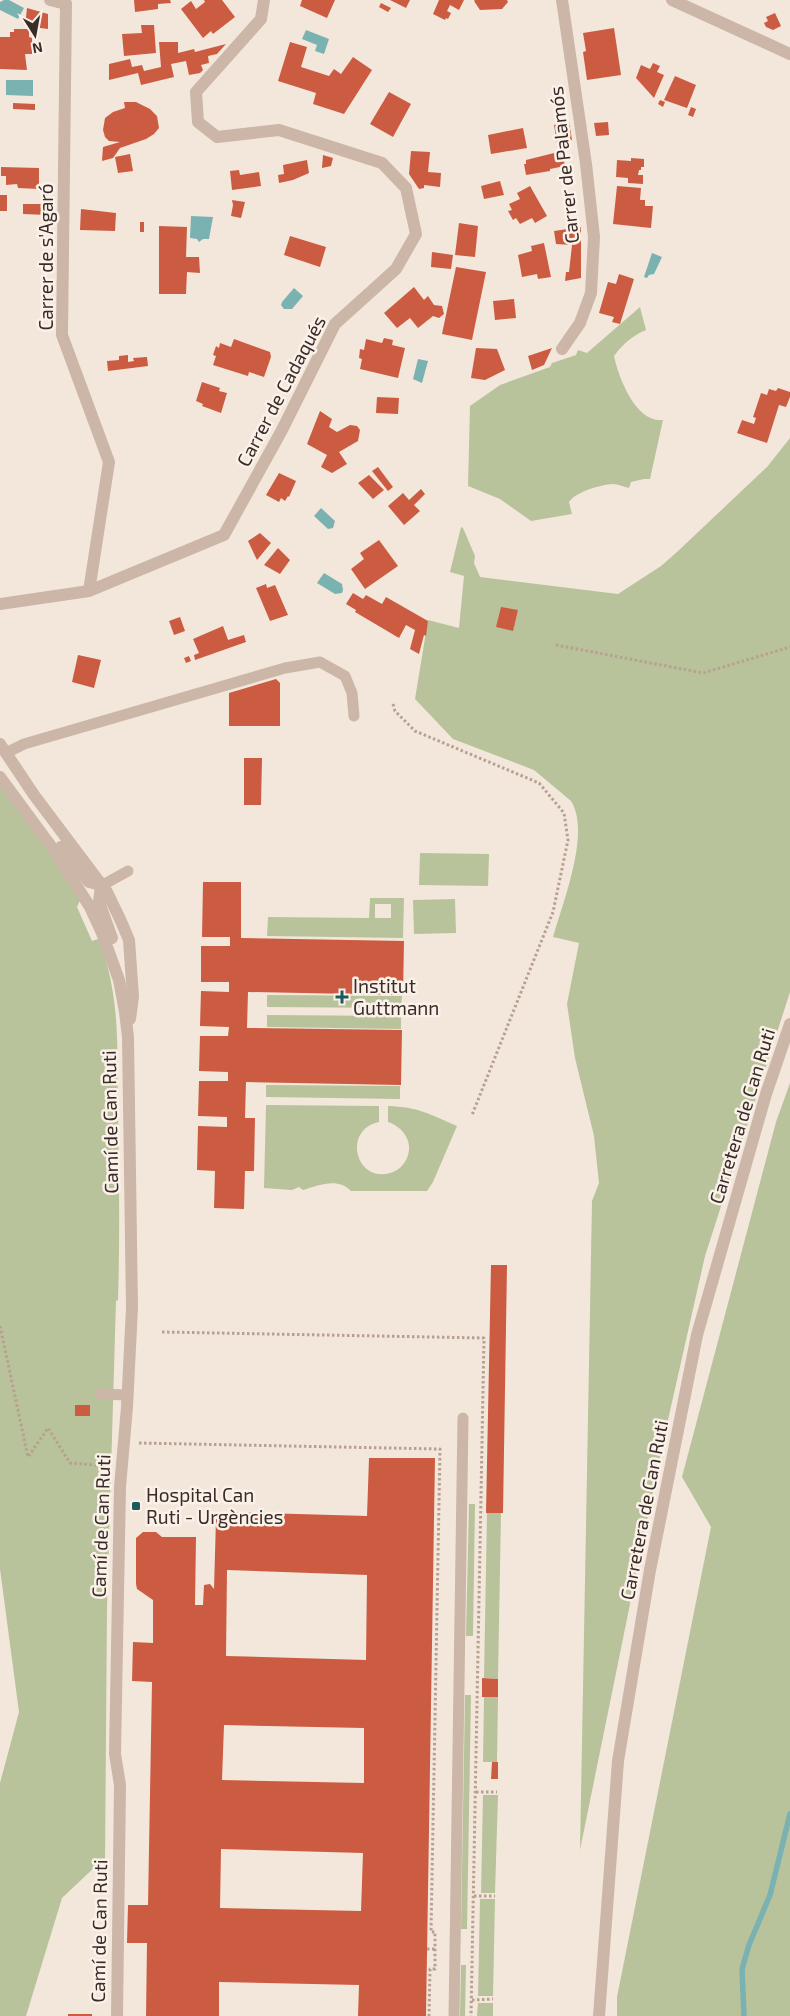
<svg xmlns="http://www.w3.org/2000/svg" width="790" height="2016" font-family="'Exo 2',sans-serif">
<rect width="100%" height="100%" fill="#f3e7dc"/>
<g fill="#b8c39b" fill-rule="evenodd">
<path d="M640 307 646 330C633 335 622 345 614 356 619 379 636 423 663 420L650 479H644L631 482 629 488C624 487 618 484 613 484 600 485 577 491 569 502L572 514 531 521 500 499 468 486 470 406 500 385 550 367 552 363 576 355 578 350 587 353Z"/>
<path d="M790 438V992L705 1256 663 1442 580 1850 592 1201 599 1183 594 1136 575 1058 567 1004 579 943 553 937C563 902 591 832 571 801L534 770 453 739 415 699 428 620 459 628 464 576 450 572 461 527 463 528 475 556 474 563 480 577 618 594 661 566 677 552 767 467Z"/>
<path d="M0 784 52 855 80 900 77 907 92 941 98 939C121 992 117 1052 118 1109 119 1172 120 1236 118 1300L116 1301 107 1608 105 1864 97 1865 62 1898 26 2016H0V1783L19 1712 0 1569Z"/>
<polygon points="420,853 489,854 488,886 419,885"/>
<path d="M370 898H404L403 938 267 936 268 917 369 918ZM375 904H391V918H375Z"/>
<polygon points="455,899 456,933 414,934 413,900"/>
<polygon points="267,995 402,996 401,1008 267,1007"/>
<polygon points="267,1015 401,1016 401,1029 267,1027"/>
<polygon points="790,1083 790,2016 617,2016 617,1997 711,1527 682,1477 776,1122"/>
<polygon points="266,1085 400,1086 400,1099 266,1097"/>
<path d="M266 1105 379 1106V1122C342 1130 356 1183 390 1173 398 1171 404 1165 407 1158 414 1142 403 1127 388 1122V1106C419 1107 429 1114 457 1126L433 1182 427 1191H351C338 1177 319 1185 303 1190L299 1187 292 1190 264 1188Z"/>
<polygon points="469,1504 475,1504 473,1636 466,1636"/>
<polygon points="487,1513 501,1513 498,1679 484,1678"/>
<polygon points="465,1695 471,1695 467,1929 461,1929"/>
<polygon points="484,1697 498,1697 497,1762 483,1762"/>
<polygon points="483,1795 498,1795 495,1893 481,1893"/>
<polygon points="480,1899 495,1899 493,1996 478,1996"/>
<polygon points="461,1965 466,1965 465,2016 460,2016"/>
<polygon points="478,2003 493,2003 493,2016 477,2016"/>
</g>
<g fill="#79b2b1">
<polygon points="4,0 9,0 24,8 18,19 0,10 0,2"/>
<polygon points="306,30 329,39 324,54 315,51 317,45 302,39"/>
<polygon points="6,80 33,80 33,96 6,95"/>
<polygon points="191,216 213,217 209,239 203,239 199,242 197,239 190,238"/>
<polygon points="652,253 662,257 654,274 649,275 647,278 644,277"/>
<polygon points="294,288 303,296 292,309 284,309 281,305 282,302"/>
<polygon points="418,359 428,361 422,383 413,379"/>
<polygon points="321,508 335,521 333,528 328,529 314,516"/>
<polygon points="324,573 342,584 343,590 342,593 335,594 317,583"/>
</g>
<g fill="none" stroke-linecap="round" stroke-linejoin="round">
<polyline stroke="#79b2b1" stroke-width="5.5" points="744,2016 742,1969 749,1945 770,1895 790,1814"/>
</g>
<g fill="#cc5c41" fill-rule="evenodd">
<polygon points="134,0 170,0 171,3 158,4 158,9 135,12"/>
<polygon points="204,0 222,0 235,17 213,34 211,31 203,38 181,9 191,1 196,9 205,2"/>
<polygon points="302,0 335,0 327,18 300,6"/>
<polygon points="390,0 410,0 406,8"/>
<polygon points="439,0 464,0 459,10 450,5 447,11 451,13 448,19 446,18 445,20 433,14"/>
<polygon points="475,0 507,0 508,2 502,9 480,10 474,1"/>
<polygon points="381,3 391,8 388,12 379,7"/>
<polygon points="27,8 48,14 48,29 25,26"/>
<polygon points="775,13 781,26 773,30 766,27 764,23 768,21 766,17"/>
<polygon points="141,25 154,25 156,53 124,56 122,34 142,33"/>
<polygon points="614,28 621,75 587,80 583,52 586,51 583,33"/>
<polygon points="14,29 29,29 29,37 32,38 32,54 25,54 27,70 0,69 0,37 10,37 10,32 14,32"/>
<polygon points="159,42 178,42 178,53 194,49 195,52 226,44 217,54 208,56 209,63 201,65 203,70 200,73 189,75 186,61 171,64 174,77 141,85 138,73 109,80 109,64 130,59 132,67 142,65 144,71 161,67"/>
<polygon points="290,42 307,47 301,67 329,76 334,69 341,74 353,57 372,70 344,114 313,104 316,93 278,81"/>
<polygon points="653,63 660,66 657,72 664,75 654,98 636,78 641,65 650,69"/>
<polygon points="675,76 696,85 687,108 664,100"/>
<polygon points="389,92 411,104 393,137 370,124"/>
<polygon points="660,100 665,102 663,107 658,104"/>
<polygon points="124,102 136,102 150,109 157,116 159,128 154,134 146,139 120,148 113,158 102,161 103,147 120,142 109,141 105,137 103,130 105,118 113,112 125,108"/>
<polygon points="13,103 35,104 35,110 13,109"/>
<polygon points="691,107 696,109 693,117 688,115"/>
<polygon points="569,122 572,140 557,143 554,125"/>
<polygon points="608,122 609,135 596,136 594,123"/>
<polygon points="523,128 527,148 491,154 488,135"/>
<polygon points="411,151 430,152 428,172 441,173 440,187 424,185 424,188 419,189 409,174"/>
<polygon points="562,151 565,166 550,169 550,171 526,175 524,164 526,164 526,160"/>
<polygon points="130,154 133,171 118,173 115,157"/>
<polygon points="323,155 333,158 331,166 322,168"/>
<polygon points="631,158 644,159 644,167 641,167 641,170 639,170 638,175 643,175 643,184 628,183 628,178 616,177 617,160 631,161"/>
<polygon points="307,160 309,173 293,180 279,183 278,175 284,174 283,165"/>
<polygon points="1,167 39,168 39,189 18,188 17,184 6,185 6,176 1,176"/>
<polygon points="239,170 240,175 259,172 261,186 232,190 230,171"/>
<polygon points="500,181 504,195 484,199 481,186"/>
<polygon points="530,186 547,216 535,223 532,218 520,224 516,218 513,220 508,211 512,210 509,204 520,199 517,193"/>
<polygon points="617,186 641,188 640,200 645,200 645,206 653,206 651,228 613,224"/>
<rect x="0" y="195" width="7" height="16"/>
<polygon points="232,200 245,202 241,218 231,216 233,205"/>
<polygon points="23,204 47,204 47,215 23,214"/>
<polygon points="81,209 116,213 115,231 80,230"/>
<rect x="140" y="222" width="4" height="10"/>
<polygon points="459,223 478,226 475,257 455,255"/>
<polygon points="159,226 187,227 186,257 199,257 200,273 187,272 186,294 159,294"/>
<polygon points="581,227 581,278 565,281 566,272 569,272 572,245 556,244 554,231"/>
<polygon points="290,236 326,247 320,267 284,255"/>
<polygon points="544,243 551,277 538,279 537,274 522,277 518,255 532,251 531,246"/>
<polygon points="432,252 453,255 451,269 431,267"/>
<polygon points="456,267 486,272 472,340 442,334"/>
<polygon points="619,274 634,279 620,324 612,322 614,317 599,313 608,282 616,284"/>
<polygon points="414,287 424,300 428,296 434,305 442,306 444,314 439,318 433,316 418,328 410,318 397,328 384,313"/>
<polygon points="514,299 516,318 495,320 493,301"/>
<polygon points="384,338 393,340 392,345 405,348 398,378 360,369 362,359 359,358 360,349 364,350 366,339 382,343"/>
<polygon points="234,339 270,352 271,357 264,377 249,372 248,376 213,365 216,356 213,355 216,346 219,348 220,343 231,347"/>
<polygon points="476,348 497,349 505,370 485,380 471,378"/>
<polygon points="552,348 544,365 532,370 528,356"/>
<polygon points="128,355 128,362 134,361 133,358 147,357 148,366 108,371 107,361 119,360 119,356"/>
<polygon points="202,382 220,388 219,391 227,393 221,413 202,406 203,404 196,401"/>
<polygon points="778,388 790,392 790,397 786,407 779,405 767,443 737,433 742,420 754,424 756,418 753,417 761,393 767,395 769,389 776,391"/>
<polygon points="377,397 399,398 398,414 376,413"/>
<polygon points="320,411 332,419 329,427 337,432 350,425 357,426 360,430 358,441 339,452 347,464 332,473 321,467 327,455 307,444"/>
<polygon points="378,467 393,487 388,491 372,471"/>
<polygon points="279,473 296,481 289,497 288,496 285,501 281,498 279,502 266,495"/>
<polygon points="369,475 384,490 373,499 358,483"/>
<polygon points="421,489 425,494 414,505 420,511 404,525 388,506 403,493 409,500"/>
<polygon points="260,533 271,543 257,560 248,541"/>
<polygon points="379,540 398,566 365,589 351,569 364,559 360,553"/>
<polygon points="278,548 290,560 280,574 264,565"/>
<polygon points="266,584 267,588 275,585 288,615 270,621 256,588"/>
<polygon points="353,593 363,599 366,595 382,604 386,597 428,621 426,636 424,635 419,654 410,649 415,630 406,625 399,638 355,612 356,610 346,604"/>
<polygon points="501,607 518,610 513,631 496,627"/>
<polygon points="180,617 185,631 174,635 169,621"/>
<polygon points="223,626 228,640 244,635 246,642 195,660 194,655 199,653 193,639"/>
<polygon points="78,655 101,660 94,688 72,682"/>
<polygon points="189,656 191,661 186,663 184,658"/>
<polygon points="276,679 280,683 280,726 229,726 229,693"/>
<polygon points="244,758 262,758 261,805 244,805"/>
<polygon points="203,882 241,882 241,938 404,941 403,995 248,992 247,1028 402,1030 401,1085 246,1082 245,1118 255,1118 254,1171 245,1171 244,1209 214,1208 215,1171 197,1170 198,1126 227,1127 227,1117 198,1116 199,1081 228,1081 228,1072 199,1071 200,1036 228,1036 229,1027 200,1026 201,991 229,992 229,982 201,982 201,946 230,946 230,937 202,937"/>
<polygon points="491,1265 507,1265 503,1513 486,1513"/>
<rect x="75" y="1405" width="15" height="11"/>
<path d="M369 1458H435L426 2016H358L359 1985 219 1982V2016H146L147 1943H127L128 1905H148L152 1682 132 1681 133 1642 153 1643V1600L137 1589 136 1584V1538L143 1532H156L162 1537H196L195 1605H203L204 1585 210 1584 214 1589 216 1519 227 1520V1512L367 1516ZM227 1570 367 1575 366 1660 226 1656ZM224 1725 364 1728V1783L222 1780ZM221 1849 363 1853 361 1911 220 1908Z"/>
<polygon points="482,1678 498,1679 498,1697 482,1697"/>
<polygon points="492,1762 498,1762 498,1779 491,1779"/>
<rect x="68" y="2014" width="24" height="2"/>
</g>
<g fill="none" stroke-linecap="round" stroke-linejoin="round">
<g stroke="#b8a091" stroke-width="3" stroke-dasharray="2.5 2.5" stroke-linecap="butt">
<polyline points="556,645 703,673 790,647"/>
<polyline points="393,704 395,711 415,731 539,783 564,813 568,840 553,912 472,1115"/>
<polyline points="0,1326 28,1457 48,1428 70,1463 108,1466"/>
<polyline points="162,1332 484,1338 471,2016"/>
<polyline points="139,1443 440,1449 431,1932 435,1932 435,1969 430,1969 429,2016"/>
<polyline points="476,1792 497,1792"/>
<polyline points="474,1896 495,1896"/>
<polyline points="427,1949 435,1949"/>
<polyline points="472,2000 493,1999"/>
</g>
<g stroke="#ccb6a7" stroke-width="11">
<polyline points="6,753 24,744 285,668 320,662 345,676 352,693 354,716"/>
<polyline points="101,886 128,871"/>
<polyline points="100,1394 127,1395"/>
<polyline points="454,2016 463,1418"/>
</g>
<g stroke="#ccb6a7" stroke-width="12">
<polyline points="50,0 66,4"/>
<polyline points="672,0 790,54"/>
<polyline points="66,4 62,335 109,462 89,591"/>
<polyline points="562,349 580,323 591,293 594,237 586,164 562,0"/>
<polyline points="0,604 89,591 224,535 282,430 335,324 396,269 416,234 406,188 382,163 279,130 217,137 198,122 196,92 261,19 264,0"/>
<polyline points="0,744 34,795 107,892 120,919 129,940 133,997 130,1019"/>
<polyline points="0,777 53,849 90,907 102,933 119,980 125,1012 128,1037 132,1308 127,1407 120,1487 115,1754 120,1785 117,2016"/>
<polyline points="61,847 89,882 97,884"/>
<polyline points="101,886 99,902 112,938"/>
<polyline points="599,2016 618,1761 650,1570 697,1335 766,1094 790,1024"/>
</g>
</g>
<g fill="#1b5b5c" stroke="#fbf1e9" stroke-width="2">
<path d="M339.5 989.5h5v5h5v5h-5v5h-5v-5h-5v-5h5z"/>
<rect x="131" y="1501" width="10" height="10" rx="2.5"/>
</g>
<g text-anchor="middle" stroke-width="5" stroke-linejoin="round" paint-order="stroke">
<g font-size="19" fill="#382c28" stroke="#fbf1e9">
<text transform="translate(564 165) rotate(-96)" y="7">Carrer de Palamós</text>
<text transform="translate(46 257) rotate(-90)" y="7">Carrer de s'Agaró</text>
<text transform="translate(281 391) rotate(-62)" y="7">Carrer de Cadaqués</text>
<text transform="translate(742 1116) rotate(-73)" y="7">Carretera de Can Ruti</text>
<text transform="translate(110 1122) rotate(-91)" y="7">Camí de Can Ruti</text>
<text transform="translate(644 1510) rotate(-79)" y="7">Carretera de Can Ruti</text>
<text transform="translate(101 1526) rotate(-88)" y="7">Camí de Can Ruti</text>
<text transform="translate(99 1931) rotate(-89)" y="7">Camí de Can Ruti</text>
</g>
<g font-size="19" fill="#382c28" stroke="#fbf1e9" text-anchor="start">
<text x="353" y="993">Institut<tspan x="353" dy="22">Guttmann</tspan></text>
<text x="146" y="1502">Hospital Can<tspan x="146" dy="22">Ruti - Urgències</tspan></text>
</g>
</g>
<g transform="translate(35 35) rotate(169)" stroke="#fbf1e9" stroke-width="4" paint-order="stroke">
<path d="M0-4L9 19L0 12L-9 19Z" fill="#382c28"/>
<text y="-8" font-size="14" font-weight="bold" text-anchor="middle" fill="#382c28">N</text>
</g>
</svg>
